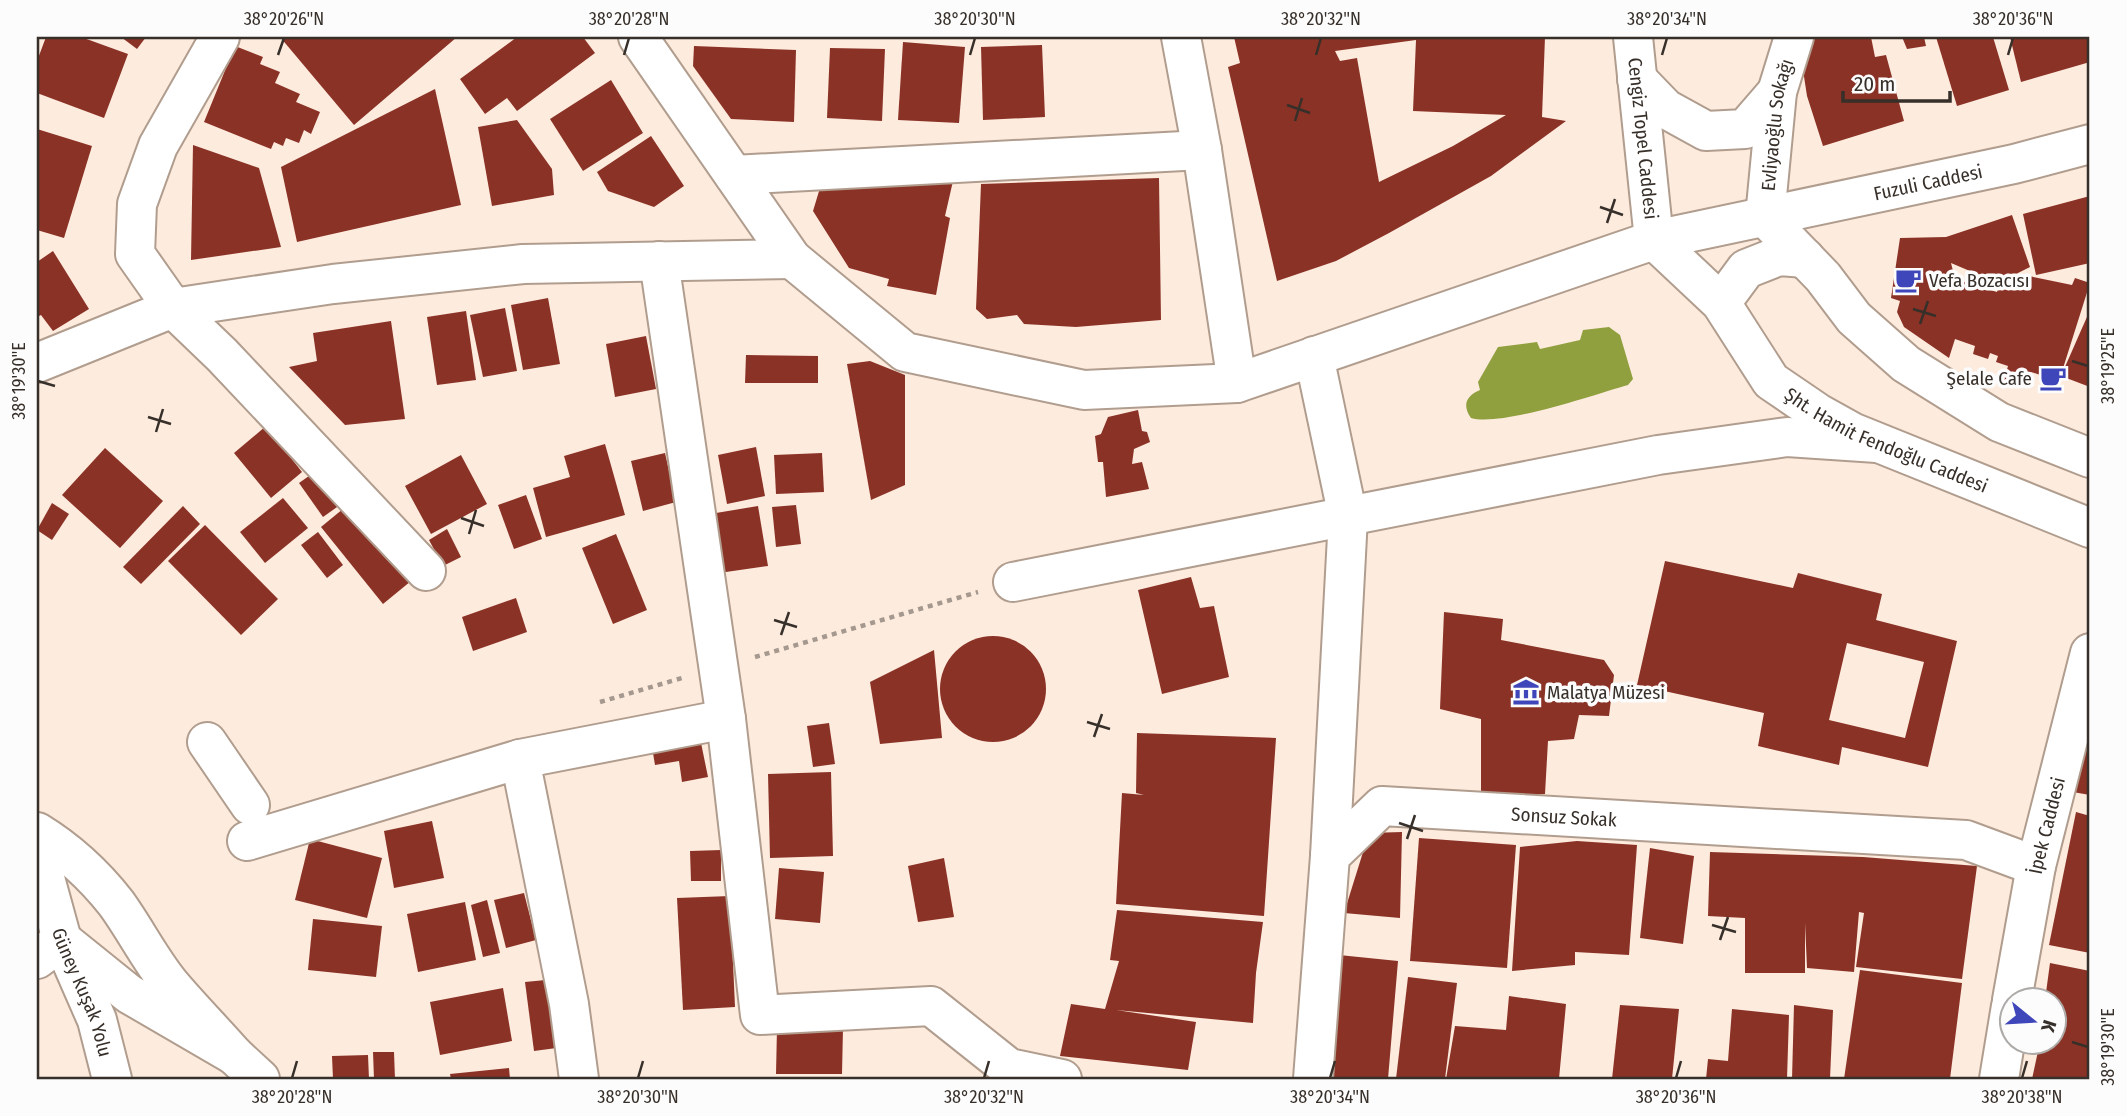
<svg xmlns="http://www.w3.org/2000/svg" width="2127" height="1116" font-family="'Fira Sans Condensed',sans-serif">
<rect width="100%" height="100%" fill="#fdebde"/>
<path fill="#90a03e" d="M1609 327 1620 335 1633 379 1628 385C1593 395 1501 427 1471 418 1462 405 1466 396 1480 390L1478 382 1498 347 1537 342 1540 349 1580 340 1583 330Z"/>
<g fill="#8b3226" fill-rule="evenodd">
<polygon points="46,37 81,37 128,54 104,118 37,93 37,61"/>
<polygon points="121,37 146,37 137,49"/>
<polygon points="280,37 457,37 354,125"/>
<polygon points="517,37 583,37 595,53 517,111 507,98 485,114 460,79"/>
<path d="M1234 37H1545L1542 117 1566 121 1491 176 1389 233 1336 261 1277 281 1228 67 1240 63ZM1416 40 1413 111 1506 115 1453 146 1379 182 1357 58 1340 61 1335 51Z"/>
<polygon points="1810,37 1871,37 1875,57 1886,55 1904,121 1823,146 1807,96 1803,70"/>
<polygon points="1902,37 1924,37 1926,46 1907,49"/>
<polygon points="1936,37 1993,37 2009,90 1957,106"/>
<polygon points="2010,37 2090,37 2090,62 2021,82"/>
<polygon points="903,42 965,47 959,123 898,120"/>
<polygon points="1042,45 1045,117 983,120 981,47"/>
<polygon points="235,46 263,57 260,64 280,72 275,83 300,94 296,102 320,112 311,134 304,130 299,143 286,138 283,146 274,142 271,149 204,122"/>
<polygon points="694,46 796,50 794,122 731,119 693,66"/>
<polygon points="830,48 885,49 882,121 827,118"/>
<polygon points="611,80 643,133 583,171 550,119"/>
<polygon points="435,89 461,205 297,242 281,167"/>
<polygon points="517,120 552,169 554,195 492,206 478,127"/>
<polygon points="37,129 92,146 64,238 37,230"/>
<polygon points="651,136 684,186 654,207 608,191 597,172"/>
<polygon points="193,145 259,168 281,247 191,260"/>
<polygon points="902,176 953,181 945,216 950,218 936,295 887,286 889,279 849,268 813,211 823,178 898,187"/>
<polygon points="1159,178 1161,320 1076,327 1024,324 1017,315 987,319 976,309 981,184"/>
<polygon points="2090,196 2090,263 2036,275 2023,214"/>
<polygon points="2012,215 2030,267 1998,283 1951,263 1955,279 1997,292 1999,285 2014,290 2019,274 2072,285 2075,278 2090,283 2059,381 2031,372 2026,387 2004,380 2008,366 1996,362 1998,356 1990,353 1988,359 1973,354 1975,346 1955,339 1949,358 1904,327 1897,312 1900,301 1891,298 1900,238 1946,237"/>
<polygon points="53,251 89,309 53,331 41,315 37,317 37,262"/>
<polygon points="548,298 560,364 523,370 511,305"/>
<polygon points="505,308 517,371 483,377 470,315"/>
<polygon points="2090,310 2090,387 2061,376"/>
<polygon points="466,311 476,380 437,385 427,317"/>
<polygon points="391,321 405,419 345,425 289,367 317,361 313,333"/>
<polygon points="646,336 656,389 615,397 606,344"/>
<polygon points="746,355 818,356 818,383 745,383"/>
<polygon points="870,361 905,375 905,485 871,500 847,364"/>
<polygon points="1138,410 1142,431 1147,432 1150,442 1134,449 1132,464 1142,462 1149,489 1106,497 1103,462 1098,462 1095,436 1101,434 1108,417"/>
<polygon points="266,426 302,472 271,498 234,453"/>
<polygon points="605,444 625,515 546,537 533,488 570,477 564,456"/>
<polygon points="756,447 765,496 727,504 718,455"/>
<polygon points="105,448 163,501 120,548 62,495"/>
<polygon points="665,453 676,502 643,511 631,461"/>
<polygon points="822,453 824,492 776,494 774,455"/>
<polygon points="461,455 487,504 431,534 405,486"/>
<polygon points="323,466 347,500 323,517 299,483"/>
<polygon points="526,495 542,539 514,549 498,505"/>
<polygon points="283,498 308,528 265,563 240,532"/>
<polygon points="52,503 69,514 52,540 37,530"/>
<polygon points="349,504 411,581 383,604 321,527"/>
<polygon points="796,505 801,544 776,547 772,507"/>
<polygon points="183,506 200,524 141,584 123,567"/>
<polygon points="758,506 768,566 712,574 704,515"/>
<polygon points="205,525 278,599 241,635 168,561"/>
<polygon points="447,529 461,557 443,566 429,540"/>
<polygon points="318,532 343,565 327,578 301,545"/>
<polygon points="616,534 647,610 613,624 582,548"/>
<path d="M1665 561 1793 588 1798 573 1882 594 1876 620 1957 641 1928 767 1842 747 1839 765 1758 746 1764 713 1637 685ZM1847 643 1924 662 1905 738 1829 720Z"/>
<polygon points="1191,577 1200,608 1214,606 1229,677 1162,694 1138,590"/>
<polygon points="516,598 527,632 473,651 462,617"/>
<polygon points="1444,612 1503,619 1501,640 1604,660 1614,675 1609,716 1579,715 1574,739 1548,741 1545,794 1481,796 1481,719 1440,709"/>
<circle cx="993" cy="689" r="53"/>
<polygon points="934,650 942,738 880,744 870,682"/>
<polygon points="2090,693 2090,795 2067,791"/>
<polygon points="829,723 835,764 813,767 807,726"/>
<polygon points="1137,733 1276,738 1264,916 1116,904 1122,793 1144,795 1136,793"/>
<polygon points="700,738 708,777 682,782 679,761 655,765 652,747"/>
<polygon points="831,772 833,856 770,858 768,774"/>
<polygon points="2076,812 2090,816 2090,953 2049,945"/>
<polygon points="432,821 444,878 394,888 384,831"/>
<polygon points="1402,832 1400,918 1344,913 1369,833"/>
<polygon points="1419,838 1516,845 1507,968 1410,961"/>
<polygon points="310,839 382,858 367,918 295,900"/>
<polygon points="1577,841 1637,845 1629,955 1575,952 1575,965 1512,971 1520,847"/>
<polygon points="1650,848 1694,856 1683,944 1640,938"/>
<polygon points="721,850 721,881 691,881 690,851"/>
<polygon points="1710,852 1863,857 1977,866 1962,979 1856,967 1864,913 1859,912 1854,972 1807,968 1805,923 1805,973 1745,973 1745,918 1708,916"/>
<polygon points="944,858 954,917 918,922 908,866"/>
<polygon points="779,868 824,872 820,923 775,919"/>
<polygon points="524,893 536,940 506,948 494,900"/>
<polygon points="730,896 735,1007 683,1010 677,898"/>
<polygon points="487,900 500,953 483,957 471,905"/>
<polygon points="465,902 476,960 418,972 407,914"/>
<polygon points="1117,910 1263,922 1256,973 1253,1023 1116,1010 1196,1022 1188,1070 1060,1056 1071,1004 1105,1009 1119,961 1110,960"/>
<polygon points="313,919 382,926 376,977 308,970"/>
<polygon points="1339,955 1398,961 1388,1079 1332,1079"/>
<polygon points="2050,963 2090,971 2090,1079 2032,1079 2040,1042 2054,1042 2054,1000 2045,1000"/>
<polygon points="1860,970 1962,983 1950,1079 1844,1079"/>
<polygon points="1408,977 1457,983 1445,1079 1396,1079"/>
<polygon points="556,979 564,1047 534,1051 525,982"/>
<polygon points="503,988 512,1041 440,1055 430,1002"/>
<polygon points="1509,996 1566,1004 1559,1079 1446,1079 1455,1026 1506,1030"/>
<polygon points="1620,1005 1679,1009 1672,1079 1612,1079"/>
<polygon points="1794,1005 1833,1010 1830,1079 1792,1079"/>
<polygon points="1732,1009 1789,1015 1787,1079 1706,1079 1708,1059 1728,1061"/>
<polygon points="777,1028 843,1028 842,1074 776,1074"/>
<polygon points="373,1052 394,1052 395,1079 374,1079"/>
<polygon points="368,1055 369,1079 333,1079 332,1056"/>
<polygon points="509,1068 510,1079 451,1079 450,1074"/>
</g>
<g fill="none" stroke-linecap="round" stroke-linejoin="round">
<g stroke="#b19d8e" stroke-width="42">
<g id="street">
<polyline points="220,37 158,146 137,204 135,254 173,308 222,355 426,571"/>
<polyline points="638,37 792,259 905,352 1084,390 1237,383 1654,240"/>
<polyline points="1181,37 1202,150 1237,383"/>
<polyline points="734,175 1202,150"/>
<polyline points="659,261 726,719 760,1015 931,1006 1009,1068 1062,1079"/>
<polyline points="1314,356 1348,517 1330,856"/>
<polyline points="37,363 173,308 333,284 523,264 792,259"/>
<polyline points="1013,582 1658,455 1787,437 1877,443"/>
<polyline points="207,742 250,805"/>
<polyline points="247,841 520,759"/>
<polyline points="579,1079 569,1004 520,759 726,719"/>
<path id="s1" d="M1313 1079 1330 856 1382 806 1966 840 2036 866"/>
</g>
</g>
<g stroke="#b19d8e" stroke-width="42">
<g id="secondary">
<path id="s2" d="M1633 37 1654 240"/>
<polyline points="1637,79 1666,109 1706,131 1745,129 1777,92"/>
<polyline points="1765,217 1823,277 1854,318 1906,364 1999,422 2090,458"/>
<path id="s3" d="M1765 217 1777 92 1794 37"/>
<path id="s4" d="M1654 240 1721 303 1771 381 1818 413 1854 433 2090 528"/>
<path id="s5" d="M1654 240 2014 164 2090 144"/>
<polyline points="1721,303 1746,269 1779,256 1805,258"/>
<path d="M37 832C68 851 94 875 116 903 135 929 149 958 170 984 190 1008 213 1031 234 1055L129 994 62 940 37 959"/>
<path id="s6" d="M37 866 45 878 62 940 97 1020 112 1079"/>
<path id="s7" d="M2012 1000 2036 866 2090 653"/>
<polyline points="234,1055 260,1079"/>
<polyline points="1999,1079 2011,1006"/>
</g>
</g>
<g stroke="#a5988e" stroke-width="4.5" stroke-dasharray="5 5" stroke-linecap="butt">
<polyline points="755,657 978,592"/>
<polyline points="600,702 682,678"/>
</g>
<use href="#street" stroke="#fff" stroke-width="38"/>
<use href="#secondary" stroke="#fff" stroke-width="38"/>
</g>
<path fill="none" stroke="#372f29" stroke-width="2.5" d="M278 55 284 38M624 55 629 38M970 55 975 38M1316 55 1321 38M1662 55 1667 38M2008 55 2013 38M1287 105 1310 113M1295 121 1302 98M1600 207 1623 215M1607 223 1615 199M1913 309 1936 316M1920 324 1928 301M2072 361 2088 366M38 381 55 386M148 417 171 424M156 432 163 409M461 518 484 526M469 534 476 510M774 620 797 627M781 635 789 612M1087 722 1110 729M1094 737 1102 714M1399 823 1423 831M1407 839 1415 815M1712 925 1736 932M1720 940 1728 917M2072 1042 2088 1047M292 1078 297 1061M638 1078 643 1061M984 1078 989 1061M1330 1078 1335 1061M1676 1078 1681 1061M2022 1078 2027 1061"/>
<defs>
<g id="cafe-bare" transform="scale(2.1)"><path d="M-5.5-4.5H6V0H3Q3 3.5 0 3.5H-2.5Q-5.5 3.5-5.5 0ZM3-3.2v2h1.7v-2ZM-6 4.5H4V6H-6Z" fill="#3f46ba" stroke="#fcfcfc" stroke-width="2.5" paint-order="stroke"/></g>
<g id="museum-bare" transform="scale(2.1)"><path d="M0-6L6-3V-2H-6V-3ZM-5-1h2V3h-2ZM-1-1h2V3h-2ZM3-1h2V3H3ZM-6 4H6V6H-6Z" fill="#3f46ba" stroke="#fcfcfc" stroke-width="2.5" paint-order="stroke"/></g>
</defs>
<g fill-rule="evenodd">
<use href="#cafe-bare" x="1908" y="280"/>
<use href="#cafe-bare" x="2053" y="378"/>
<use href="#museum-bare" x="1526" y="692"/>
</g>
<g text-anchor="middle" stroke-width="7" stroke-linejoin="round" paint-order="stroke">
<g font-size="19" fill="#372f29" stroke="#fcfcfc">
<text dy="7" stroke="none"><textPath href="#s3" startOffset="93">Evliyaoğlu Sokağı</textPath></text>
<text dy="7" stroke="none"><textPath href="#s2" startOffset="102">Cengiz Topel Caddesi</textPath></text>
<text dy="7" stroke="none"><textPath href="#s5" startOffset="280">Fuzuli Caddesi</textPath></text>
<text dy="7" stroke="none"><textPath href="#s4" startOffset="315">Şht. Hamit Fendoğlu Caddesi</textPath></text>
<text dy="7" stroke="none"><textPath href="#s1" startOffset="478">Sonsuz Sokak</textPath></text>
<text dy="7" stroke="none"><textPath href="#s7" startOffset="178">İpek Caddesi</textPath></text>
<text dy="7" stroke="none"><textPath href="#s6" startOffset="135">Güney Kuşak Yolu</textPath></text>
</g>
<g font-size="19" fill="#372f29" stroke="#fcfcfc" text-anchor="start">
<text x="1929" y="287">Vefa Bozacısı</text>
<text x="2032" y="385" text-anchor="end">Şelale Cafe</text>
<text x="1547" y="699">Malatya Müzesi</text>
</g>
</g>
<rect width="2127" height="1116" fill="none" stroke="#fcfcfc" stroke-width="77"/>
<g transform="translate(2033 1021) rotate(108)"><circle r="33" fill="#fcfcfc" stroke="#adaaa8" stroke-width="2"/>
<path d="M0-5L12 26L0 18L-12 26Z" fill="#3f46ba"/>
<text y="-10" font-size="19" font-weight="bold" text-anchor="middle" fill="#372f29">K</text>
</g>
<path d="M1843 91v10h107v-10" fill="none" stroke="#372f29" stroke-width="3.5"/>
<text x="1854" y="91" font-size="21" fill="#372f29" stroke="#fcfcfc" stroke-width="5" paint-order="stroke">20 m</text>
<rect x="38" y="38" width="2050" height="1040" fill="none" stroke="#372f29" stroke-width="2.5"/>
<g font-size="18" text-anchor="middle" fill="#372f29">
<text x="284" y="25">38°20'26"N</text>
<text x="629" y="25">38°20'28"N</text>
<text x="975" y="25">38°20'30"N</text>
<text x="1321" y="25">38°20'32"N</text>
<text x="1667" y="25">38°20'34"N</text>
<text x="2013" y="25">38°20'36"N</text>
<text transform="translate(2108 366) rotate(-90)" y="6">38°19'25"E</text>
<text transform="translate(19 381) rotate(-90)" y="6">38°19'30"E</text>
<text transform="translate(2108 1047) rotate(-90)" y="6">38°19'30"E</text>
<text x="292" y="1103">38°20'28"N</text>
<text x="638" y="1103">38°20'30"N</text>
<text x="984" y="1103">38°20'32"N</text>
<text x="1330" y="1103">38°20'34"N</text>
<text x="1676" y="1103">38°20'36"N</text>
<text x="2022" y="1103">38°20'38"N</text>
</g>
</svg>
